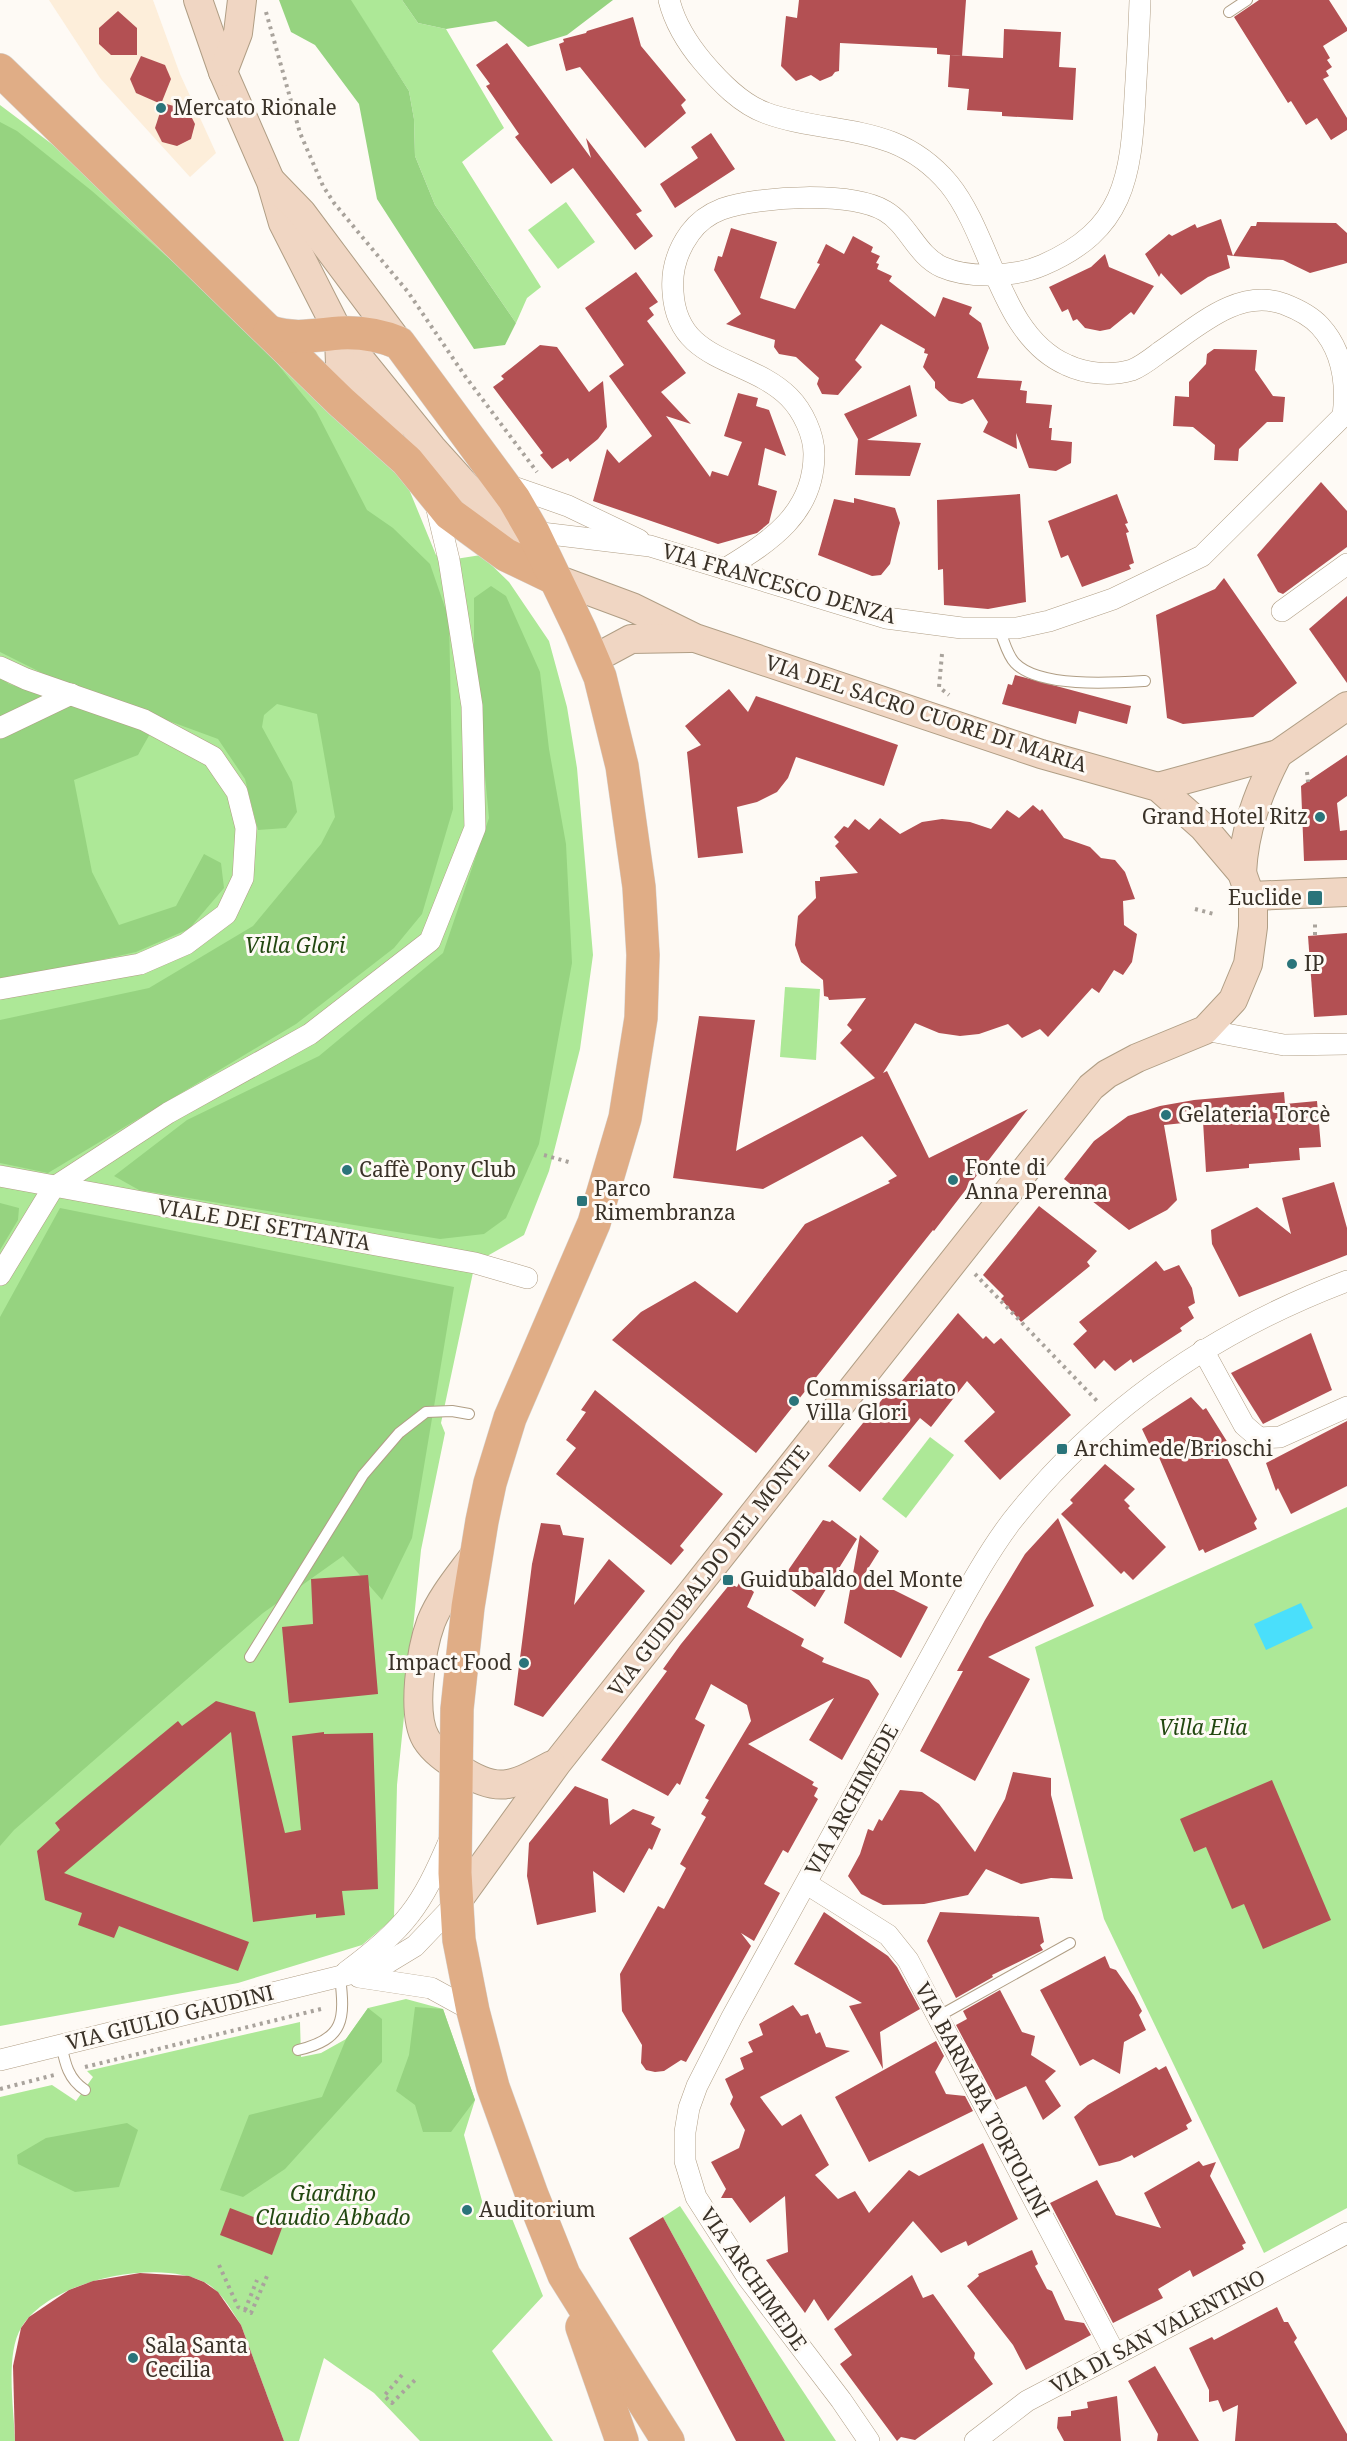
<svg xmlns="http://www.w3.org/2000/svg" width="1347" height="2441" font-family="'Noto Serif',serif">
<rect width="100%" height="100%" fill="#fefaf5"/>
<polygon fill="#fdeeda" points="49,0 153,0 180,74 216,153 190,177 100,78"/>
<g fill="#ade897">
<polygon points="350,0 402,0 418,23 446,29 504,128 462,162 541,287 527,298 516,323 435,205 415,156 414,119 409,91"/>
<polygon points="0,105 69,157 406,482 436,555 449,560 481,555 509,582 549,641 567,707 577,768 593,955 580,1049 549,1171 524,1235 475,1263 441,1423 445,1433 421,1550 397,1785 394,1918 362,1945 238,1983 0,2026"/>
<polygon points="566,202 595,242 558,269 528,230"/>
<polygon points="785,987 820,989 816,1060 780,1057"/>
<polygon points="930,1437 954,1455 906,1518 882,1499"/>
<polygon points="1347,1507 1347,2208 1264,2253 1104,1919 1035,1647"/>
<path d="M406 1999 443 2009 475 2100 464 2135 487 2219 509 2211 543 2296 492 2351 553 2441H420L374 2393 324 2358 299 2441H284L241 2325C231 2310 222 2292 206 2283 159 2257 49 2280 21 2328 5 2355 14 2409 15 2441H0V2097L52 2085 76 2101 93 2077 87 2071 300 2022 301 2057 321 2053 346 2039 368 2008Z"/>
<polygon points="680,2206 836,2441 785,2441 663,2217"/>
</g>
<g fill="#96d380">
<polygon points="279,0 351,0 409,91 414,119 415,156 435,205 516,323 505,345 474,349 377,199 359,104 315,45 291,32"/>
<polygon points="402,0 613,0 567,35 528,47 496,21 446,29 418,23"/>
<polygon points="0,122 17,131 92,191 247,327 316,411 367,510 393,528 430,564 449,619 453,809 422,914 394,948 296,1024 48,1173 0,1163 0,1020 149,988 253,926 321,844 335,817 317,714 277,704 264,715 262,727 292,782 297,812 286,828 258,830 245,779 218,739 52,678 0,652"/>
<polygon points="491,586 506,596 540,672 549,749 566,844 572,963 539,1144 506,1218 484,1234 440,1239 139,1190 114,1176 187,1120 319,1056 443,953 489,818 474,660 474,598"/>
<polygon points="0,677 9,684 151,732 138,755 74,780 92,872 119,925 176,906 204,854 221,863 224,888 189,929 136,952 0,982"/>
<polygon points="0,1203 19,1208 18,1220 0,1250"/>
<polygon points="60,1208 454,1287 412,1538 382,1600 343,1556 263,1613 14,1830 0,1846 0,1317"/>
<polygon points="415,2007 443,2009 475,2100 451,2132 423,2132 415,2105 396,2091 409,2055"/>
<polygon points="368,2008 382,2019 382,2062 285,2169 243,2197 220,2190 249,2115 322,2097 346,2039"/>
<polygon points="127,2123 138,2130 119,2187 75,2192 18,2164 17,2155 46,2138"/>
</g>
<polygon fill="#4adffb" points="1301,1603 1313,1628 1266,1650 1254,1624"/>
<g fill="#b35053">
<polygon points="799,0 966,0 962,56 937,54 937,48 840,43 839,71 835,72 832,76 820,81 811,75 796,81 781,66 786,16 797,18"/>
<polygon points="1259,0 1329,0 1347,28 1347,31 1323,46 1330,58 1327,60 1332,67 1326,71 1329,76 1323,79 1347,118 1347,130 1331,140 1317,118 1306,125 1291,101 1288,103 1234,17"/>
<polygon points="118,11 137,28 137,55 111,55 99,44 99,28"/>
<polygon points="633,17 641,46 686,100 681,105 686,113 645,148 580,67 566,71 559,44 564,42 563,39 586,33 587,31"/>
<polygon points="1004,29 1061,32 1059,67 1076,68 1073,120 1002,116 1002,112 967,110 969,89 948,87 950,55 1003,58"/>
<polygon points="507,43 591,158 586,138 642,211 636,214 653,236 635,250 573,168 551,184 515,137 519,134 486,86 490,84 476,65"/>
<polygon points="141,56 165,65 171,79 161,104 136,93 130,79"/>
<polygon points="163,103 188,110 195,124 191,139 177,146 162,142 155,128"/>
<polygon points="711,133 735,169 675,208 660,184 698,158 691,147"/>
<polygon points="1221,219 1233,256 1227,255 1230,268 1208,277 1181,295 1161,273 1159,277 1145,254 1169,234 1172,236 1195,224 1197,228"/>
<polygon points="1257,222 1336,223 1347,233 1347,263 1310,273 1283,260 1233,256 1251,226 1256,226"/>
<polygon points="731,228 777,242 760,298 795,309 820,264 817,263 826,244 844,254 853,236 873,247 871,252 880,256 876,263 879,264 877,269 892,276 889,281 935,317 943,297 972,307 969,314 981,323 989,348 977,378 1022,381 1020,390 1027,391 1026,403 1052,405 1049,428 1052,428 1051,440 1072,442 1071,463 1056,471 1029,468 1016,433 1017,449 983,432 988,422 973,399 962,404 949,401 935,388 935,382 923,367 928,354 924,353 925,349 881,324 855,360 862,367 838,395 822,394 817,384 819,378 796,357 779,354 774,347 775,340 726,324 741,314 714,270 718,256 722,257"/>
<polygon points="1105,254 1109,267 1154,286 1134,315 1131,312 1110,329 1100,331 1085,328 1077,319 1073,321 1068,309 1062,312 1049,287 1091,267"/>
<polygon points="636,272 658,302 649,308 654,315 647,321 686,373 661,392 691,424 666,416 710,477 712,471 728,476 742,442 724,436 738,393 758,398 756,406 769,410 786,456 765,448 758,485 777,491 769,523 757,533 718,544 593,501 607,449 619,463 652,436 609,376 624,365 585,308"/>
<polygon points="540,345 557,347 589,392 603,381 607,427 598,439 570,462 568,458 552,469 540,455 543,453 493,387 504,379 501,376"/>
<polygon points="1214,349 1257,350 1255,370 1273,396 1285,397 1283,422 1267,422 1239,449 1238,461 1214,460 1215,445 1193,427 1173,426 1175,396 1189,397 1189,382 1206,364 1207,354"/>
<polygon points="910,385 917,416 867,440 921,443 910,476 855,475 858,439 844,414"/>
<polygon points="1321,482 1347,511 1347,547 1283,594 1278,592 1257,555"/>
<polygon points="1020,494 1026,602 988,609 944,605 943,569 938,570 937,500"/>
<polygon points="1117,494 1128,523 1125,524 1129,532 1126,533 1134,563 1129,565 1131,569 1082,587 1068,555 1061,558 1048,521"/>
<polygon points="854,498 895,508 900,523 897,534 890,564 881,575 872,576 818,555 834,499 854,503"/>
<polygon points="1224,578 1297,683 1253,717 1183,724 1167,718 1156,615 1215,589"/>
<polygon points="1347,596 1347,683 1309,629"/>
<polygon points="1015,675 1131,706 1127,724 1079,711 1076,724 1002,704 1008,684 1012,685"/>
<polygon points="729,689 748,712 756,696 898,745 884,786 796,757 788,778 777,792 757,802 737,807 743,853 698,858 687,752 701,745 685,726"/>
<polygon points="1347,755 1347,796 1337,803 1340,831 1347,830 1347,860 1304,861 1301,786"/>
<polygon points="1033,805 1040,811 1042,809 1064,838 1090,847 1101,858 1115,860 1125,872 1135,899 1123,901 1124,925 1137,934 1132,962 1123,975 1114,970 1099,993 1092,988 1048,1037 1040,1029 1022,1038 1008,1024 979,1034 960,1036 939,1033 915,1023 883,1073 887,1071 929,1158 1028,1109 934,1231 933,1230 756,1453 612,1340 641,1312 695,1281 737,1313 805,1224 890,1183 888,1181 897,1176 862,1136 763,1189 673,1178 699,1016 755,1020 736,1151 875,1078 840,1043 852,1030 847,1025 866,998 829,1000 828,997 824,996 823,980 801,962 795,945 798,916 816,898 815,881 820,881 820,877 858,873 835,846 839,842 834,837 844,826 848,828 855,819 869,830 880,818 900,834 922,822 942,819 970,822 991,829 1007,810 1019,818"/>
<polygon points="1347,933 1347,1015 1314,1017 1308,936"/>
<polygon points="1284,1092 1285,1104 1317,1101 1321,1147 1299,1148 1300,1160 1249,1164 1249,1168 1206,1172 1203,1121 1164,1125 1177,1200 1167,1210 1129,1230 1064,1179 1094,1141 1128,1116 1160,1106 1194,1100"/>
<polygon points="1334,1182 1347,1228 1347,1255 1239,1297 1212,1244 1211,1230 1257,1207 1291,1234 1282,1198"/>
<polygon points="1039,1206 1097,1251 1087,1262 1090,1266 1021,1322 1001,1299 1004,1296 983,1275"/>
<polygon points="1156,1261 1164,1271 1179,1265 1192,1288 1195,1303 1188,1307 1194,1318 1180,1328 1182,1331 1133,1363 1131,1359 1115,1371 1104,1360 1095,1369 1073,1344 1087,1331 1079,1322"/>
<polygon points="958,1313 983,1339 986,1336 994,1344 1001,1338 1071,1415 1000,1480 964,1441 995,1412 967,1381 931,1427 920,1418 860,1492 828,1466 889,1391 892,1393"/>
<polygon points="1311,1333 1332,1390 1263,1424 1231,1373"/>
<polygon points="595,1390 723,1494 680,1546 684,1550 671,1565 556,1474 576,1448 566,1440 586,1412 581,1410"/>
<polygon points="1191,1397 1203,1410 1206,1408 1228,1443 1222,1448 1257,1519 1254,1523 1257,1529 1205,1553 1203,1549 1199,1551 1155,1448 1152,1450 1142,1429"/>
<polygon points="1347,1421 1347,1486 1291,1514 1278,1488 1276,1491 1266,1463"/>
<polygon points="1105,1464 1135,1489 1124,1500 1130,1506 1128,1508 1166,1547 1133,1580 1124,1571 1121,1574 1061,1514 1073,1503 1070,1500"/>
<polygon points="1058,1518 1094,1606 988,1657 1030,1679 975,1781 920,1751 963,1671 957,1671 985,1620 1025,1554"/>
<polygon points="823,1520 830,1522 832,1520 857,1539 815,1607 780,1582"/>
<polygon points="541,1523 560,1525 563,1535 584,1538 574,1605 609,1559 645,1591 543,1717 514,1705 532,1564"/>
<polygon points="860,1535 879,1551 864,1575 928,1607 901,1658 844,1623"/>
<polygon points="368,1575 378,1694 289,1703 282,1627 313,1624 311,1579"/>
<polygon points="740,1581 754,1592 747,1607 804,1639 801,1646 824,1658 822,1662 869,1680 879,1694 842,1760 809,1740 834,1698 748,1744 814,1782 812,1785 818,1788 814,1796 818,1799 788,1853 783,1850 764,1884 780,1893 754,1941 741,1933 751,1946 686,2062 681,2060 664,2071 655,2072 646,2070 641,2063 642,2045 622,2011 620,1974 658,1906 664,1909 686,1868 680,1864 706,1817 701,1814 709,1800 705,1798 751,1721 747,1705 711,1684 695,1719 705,1725 680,1785 677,1783 668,1796 601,1760 667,1671 663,1669 681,1644 730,1584 737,1587"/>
<polygon points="216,1701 255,1712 285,1833 301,1830 292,1736 324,1732 324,1734 373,1733 378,1889 342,1891 345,1915 316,1918 316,1914 253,1922 231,1732 64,1873 249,1942 238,1971 119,1926 114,1938 78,1925 82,1913 45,1900 37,1851 60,1830 55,1823 82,1800 178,1721 182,1726"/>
<polygon points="1013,1772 1051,1778 1051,1795 1073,1879 1051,1878 1021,1884 986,1869 968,1895 924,1904 883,1905 861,1894 848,1876 860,1854 868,1829 873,1831 879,1819 882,1821 900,1790 922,1792 939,1804 975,1852 1005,1799"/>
<polygon points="1272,1780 1331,1920 1263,1949 1244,1904 1232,1909 1206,1847 1194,1852 1180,1819"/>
<polygon points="575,1786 608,1799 610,1825 633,1809 655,1817 651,1824 661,1829 652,1850 649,1848 624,1893 593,1871 596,1912 537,1925 527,1876 529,1843"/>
<polygon points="824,1912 888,1956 897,1967 920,2009 880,2032 883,2069 849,2006 862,2003 794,1964"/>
<polygon points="940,1912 1039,1917 1044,1942 1040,1945 1043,1950 992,1975 993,1977 956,1998 927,1941"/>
<polygon points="1105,1956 1110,1968 1116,1970 1134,1996 1142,2011 1139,2015 1146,2030 1124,2042 1120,2074 1093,2059 1080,2066 1040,1990"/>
<polygon points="1000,1990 1022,2032 1035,2036 1031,2055 1056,2071 1045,2081 1061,2106 1043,2120 1026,2086 996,2100 956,2025 967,2019 963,2011"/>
<polygon points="793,2005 801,2016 808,2014 816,2034 820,2032 826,2047 850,2051 760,2097 782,2126 801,2114 829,2165 815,2175 838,2199 855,2191 869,2213 909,2170 919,2176 983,2143 1018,2219 968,2246 966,2241 941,2253 913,2221 828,2321 814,2299 805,2313 766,2260 788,2252 785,2196 750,2223 732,2198 721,2198 726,2189 711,2162 739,2148 745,2130 730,2104 733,2097 725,2079 744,2069 740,2058 753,2052 748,2042 763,2035 759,2024"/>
<polygon points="936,2041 944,2056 935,2072 946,2094 965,2096 973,2111 869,2162 835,2097"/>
<polygon points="1166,2066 1192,2121 1186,2125 1188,2129 1134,2158 1132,2155 1120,2161 1099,2166 1074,2117 1088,2105 1156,2067 1159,2070"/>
<polygon points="1199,2161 1203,2166 1216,2162 1210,2176 1246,2243 1242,2245 1244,2249 1193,2277 1190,2270 1158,2289 1163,2298 1113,2323 1050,2203 1097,2180 1116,2215 1161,2228 1144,2193"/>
<polygon points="230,2208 282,2228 272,2255 220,2235"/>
<polygon points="663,2217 785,2441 736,2441 629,2238"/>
<polygon points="1032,2250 1038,2264 1035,2266 1047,2289 1052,2291 1065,2320 1084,2323 1091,2335 1026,2370 1013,2345 967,2286 979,2276 978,2274"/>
<polygon points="140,2273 189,2276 204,2282 218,2292 241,2325 284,2441 15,2441 13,2366 21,2328 29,2317 69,2290 93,2281"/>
<polygon points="912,2275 923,2298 933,2294 975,2353 974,2358 993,2384 915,2440 901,2437 897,2441 840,2364 852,2355 834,2329"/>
<polygon points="1277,2307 1284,2322 1288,2322 1297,2338 1294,2342 1347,2434 1347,2441 1235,2441 1238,2405 1223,2412 1218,2400 1209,2402 1209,2390 1189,2348 1212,2337 1214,2340"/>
<polygon points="1155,2366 1181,2410 1199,2441 1157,2441 1158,2434 1128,2381"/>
<polygon points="1117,2396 1121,2441 1064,2441 1057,2428 1058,2417 1071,2416 1071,2411 1088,2408 1087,2402"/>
</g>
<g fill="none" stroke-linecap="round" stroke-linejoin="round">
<g stroke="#b09e85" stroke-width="12">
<g id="lane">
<polyline points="1229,12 1247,0"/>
<path d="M999 629C1004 640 1007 655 1015 663 1039 688 1113 683 1145 681"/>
<polyline points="250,1657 363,1475 399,1433 426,1412 452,1411 469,1414"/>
<polyline points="939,2016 1070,1943"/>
<path d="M61 2044C65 2063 68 2079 85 2090"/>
<path d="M298 2050C345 2039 345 2019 340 1976"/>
</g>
</g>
<g stroke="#b09e85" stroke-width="22">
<g id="street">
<path d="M669 0C675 24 687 43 703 62 720 82 741 104 766 113 832 137 895 120 949 184 992 237 1000 336 1067 365 1086 374 1112 376 1132 370 1142 366 1152 358 1160 352 1196 328 1238 287 1284 304 1297 309 1311 316 1320 326 1343 351 1347 384 1343 416"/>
<polyline points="502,483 568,506 639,540"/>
<polyline points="525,531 650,546 886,618 962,628 1017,628 1049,621 1113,599 1202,556 1347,412"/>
<path d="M725 569C771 541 814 513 814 454 814 435 803 411 789 397 749 357 677 364 673 292 671 270 677 251 690 233 698 222 709 214 722 209 760 196 850 191 885 211 909 225 916 255 942 267 969 279 1016 277 1043 265 1124 230 1131 178 1135 97 1137 65 1139 32 1140 0"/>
<polyline points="1282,611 1347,564"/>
<polyline points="0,667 26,679 144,720 213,757 237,792 246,828 243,878 226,914 186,944 140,964 0,989"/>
<polyline points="0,728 71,694"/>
<polyline points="1205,1030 1284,1045 1347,1044"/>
<polyline points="0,1176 475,1263 527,1278"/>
<polyline points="0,1275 53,1188 168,1113 310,1034 430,941 475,828 472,706 449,560 435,501"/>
<polyline points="1203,1350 1244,1425 1259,1438 1280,1437 1347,1407"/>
<polyline points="807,1884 888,1935 908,1960 1115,2354"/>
<path d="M346 1972C406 1928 421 1907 450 1839"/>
<polyline points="359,1977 431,1988 473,2011"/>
<polyline points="0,2060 382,1966 415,1946 456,1903"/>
<path d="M869 2441 841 2400 748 2278 696 2197 685 2161V2132L689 2108 697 2086 732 2017 949 1623C968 1589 987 1554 1011 1522 1099 1410 1215 1331 1347 1281"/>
<polyline points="975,2441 1027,2401 1347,2233"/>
</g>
</g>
<g stroke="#b09e85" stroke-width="30">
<g id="secondary">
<polyline points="198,0 223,72 271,182 283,223 339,333 432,448 503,527 554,578 632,607 695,638 1041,754 1158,787 1203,827 1242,873 1253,904 1253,927 1248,964 1233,1000 1205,1030 1137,1058 1107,1074 1091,1087 557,1763 456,1903"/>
<polyline points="223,72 238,33 242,0"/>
<polyline points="272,182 302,213 399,343"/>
<polyline points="339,338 340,364 389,435"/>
<polyline points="592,660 631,639 690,638"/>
<polyline points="1158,787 1278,754 1347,706"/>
<path d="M1242 873C1244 830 1258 793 1278 754"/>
<polyline points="1251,896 1347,892"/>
<path d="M476 1553C460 1575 441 1597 431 1622 421 1649 411 1714 426 1739 434 1752 448 1761 460 1769 499 1795 514 1785 552 1765"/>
</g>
</g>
<g stroke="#d8d6d4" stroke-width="34">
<g id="primary">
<polyline points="0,70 341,402 407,461 450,514 506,555 554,578"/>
<path d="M270 332C295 340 315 335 340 333 360 332 380 335 399 343L514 499 533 532 580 630 600 677 622 766 639 887 643 955 641 1018 625 1118 594 1223 510 1418 490 1483 482 1521 468 1607 457 1709 455 1873 459 1940 473 2011 493 2087 532 2195 564 2275 668 2441"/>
<polyline points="582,2327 622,2441"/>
</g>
</g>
<g stroke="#a9a39c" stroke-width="4" stroke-dasharray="3 4.5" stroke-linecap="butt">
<polyline points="266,12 300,133 323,186 334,203 408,292 465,376 537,472"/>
<polyline points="942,654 939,687 949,695"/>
<polyline points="1307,772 1308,782"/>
<polyline points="1195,909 1214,914"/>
<polyline points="1315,935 1315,923"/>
<polyline points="544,1155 572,1163"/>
<polyline points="975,1274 1099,1403"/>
<polyline points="85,2067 325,2008"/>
<polyline points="0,2089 54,2075"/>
<polyline points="219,2265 238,2307 251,2313 267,2276"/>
<polyline points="245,2310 257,2280"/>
<polyline points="402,2375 384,2396 392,2403 417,2378"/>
</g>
<use href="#lane" stroke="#fff" stroke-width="10"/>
<use href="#street" stroke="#fff" stroke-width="21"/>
<use href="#secondary" stroke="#f0d6c3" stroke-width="28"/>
<use href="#primary" stroke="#e0ad86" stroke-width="33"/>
</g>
<g fill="#2a747a" stroke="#fefaf5" stroke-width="2">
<circle cx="161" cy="108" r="6"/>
<circle cx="1320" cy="817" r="6"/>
<rect x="1307" y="890" width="16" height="16" rx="3"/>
<circle cx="1292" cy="964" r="6"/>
<circle cx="1166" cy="1115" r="6"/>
<circle cx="347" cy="1170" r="6"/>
<circle cx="953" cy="1180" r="6"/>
<rect x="576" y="1195" width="12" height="12" rx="3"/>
<circle cx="794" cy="1401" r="6"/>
<rect x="1056" y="1443" width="12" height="12" rx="3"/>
<rect x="722" y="1574" width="12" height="12" rx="3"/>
<circle cx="524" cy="1663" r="6"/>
<circle cx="467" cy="2210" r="6"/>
<circle cx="133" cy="2358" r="6"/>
</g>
<g text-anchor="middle" stroke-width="6" stroke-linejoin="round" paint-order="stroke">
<g font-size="21" fill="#3a3228" stroke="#fefaf5" text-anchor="start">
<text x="173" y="115">Mercato Rionale</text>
<text x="1308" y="824" text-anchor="end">Grand Hotel Ritz</text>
<text x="1302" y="905" text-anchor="end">Euclide</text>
<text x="1304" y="971">IP</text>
<text x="1178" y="1122">Gelateria Torcè</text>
<text x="965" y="1175">Fonte di<tspan x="965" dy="24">Anna Perenna</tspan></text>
<text x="359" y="1177">Caffè Pony Club</text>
<text x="594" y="1196">Parco<tspan x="594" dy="24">Rimembranza</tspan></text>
<text x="806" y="1396">Commissariato<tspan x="806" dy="24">Villa Glori</tspan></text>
<text x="1074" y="1456">Archimede/Brioschi</text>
<text x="740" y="1587">Guidubaldo del Monte</text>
<text x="512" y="1670" text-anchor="end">Impact Food</text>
<text x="479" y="2217">Auditorium</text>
<text x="145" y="2353">Sala Santa<tspan x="145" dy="24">Cecilia</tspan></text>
</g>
<g font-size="21" fill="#3a3228" stroke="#fefaf5">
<text transform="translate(779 584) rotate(16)" y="7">VIA FRANCESCO DENZA</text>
<text transform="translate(926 714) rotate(18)" y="7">VIA DEL SACRO CUORE DI MARIA</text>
<text transform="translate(264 1225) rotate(10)" y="7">VIALE DEI SETTANTA</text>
<text transform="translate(709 1571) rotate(-52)" y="7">VIA GUIDUBALDO DEL MONTE</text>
<text transform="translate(852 1800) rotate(-61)" y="7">VIA ARCHIMEDE</text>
<text transform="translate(170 2018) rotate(-14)" y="7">VIA GIULIO GAUDINI</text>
<text transform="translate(982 2100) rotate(62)" y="7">VIA BARNABA TORTOLINI</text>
<text transform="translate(753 2279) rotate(55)" y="7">VIA ARCHIMEDE</text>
<text transform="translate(1158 2332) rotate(-28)" y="7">VIA DI SAN VALENTINO</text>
</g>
<g font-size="21" font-style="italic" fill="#224810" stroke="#fefaf5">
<text x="295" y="953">Villa Glori</text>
<text x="1203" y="1735">Villa Elia</text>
<text x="333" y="2201">Giardino<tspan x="333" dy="24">Claudio Abbado</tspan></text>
</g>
</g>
</svg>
